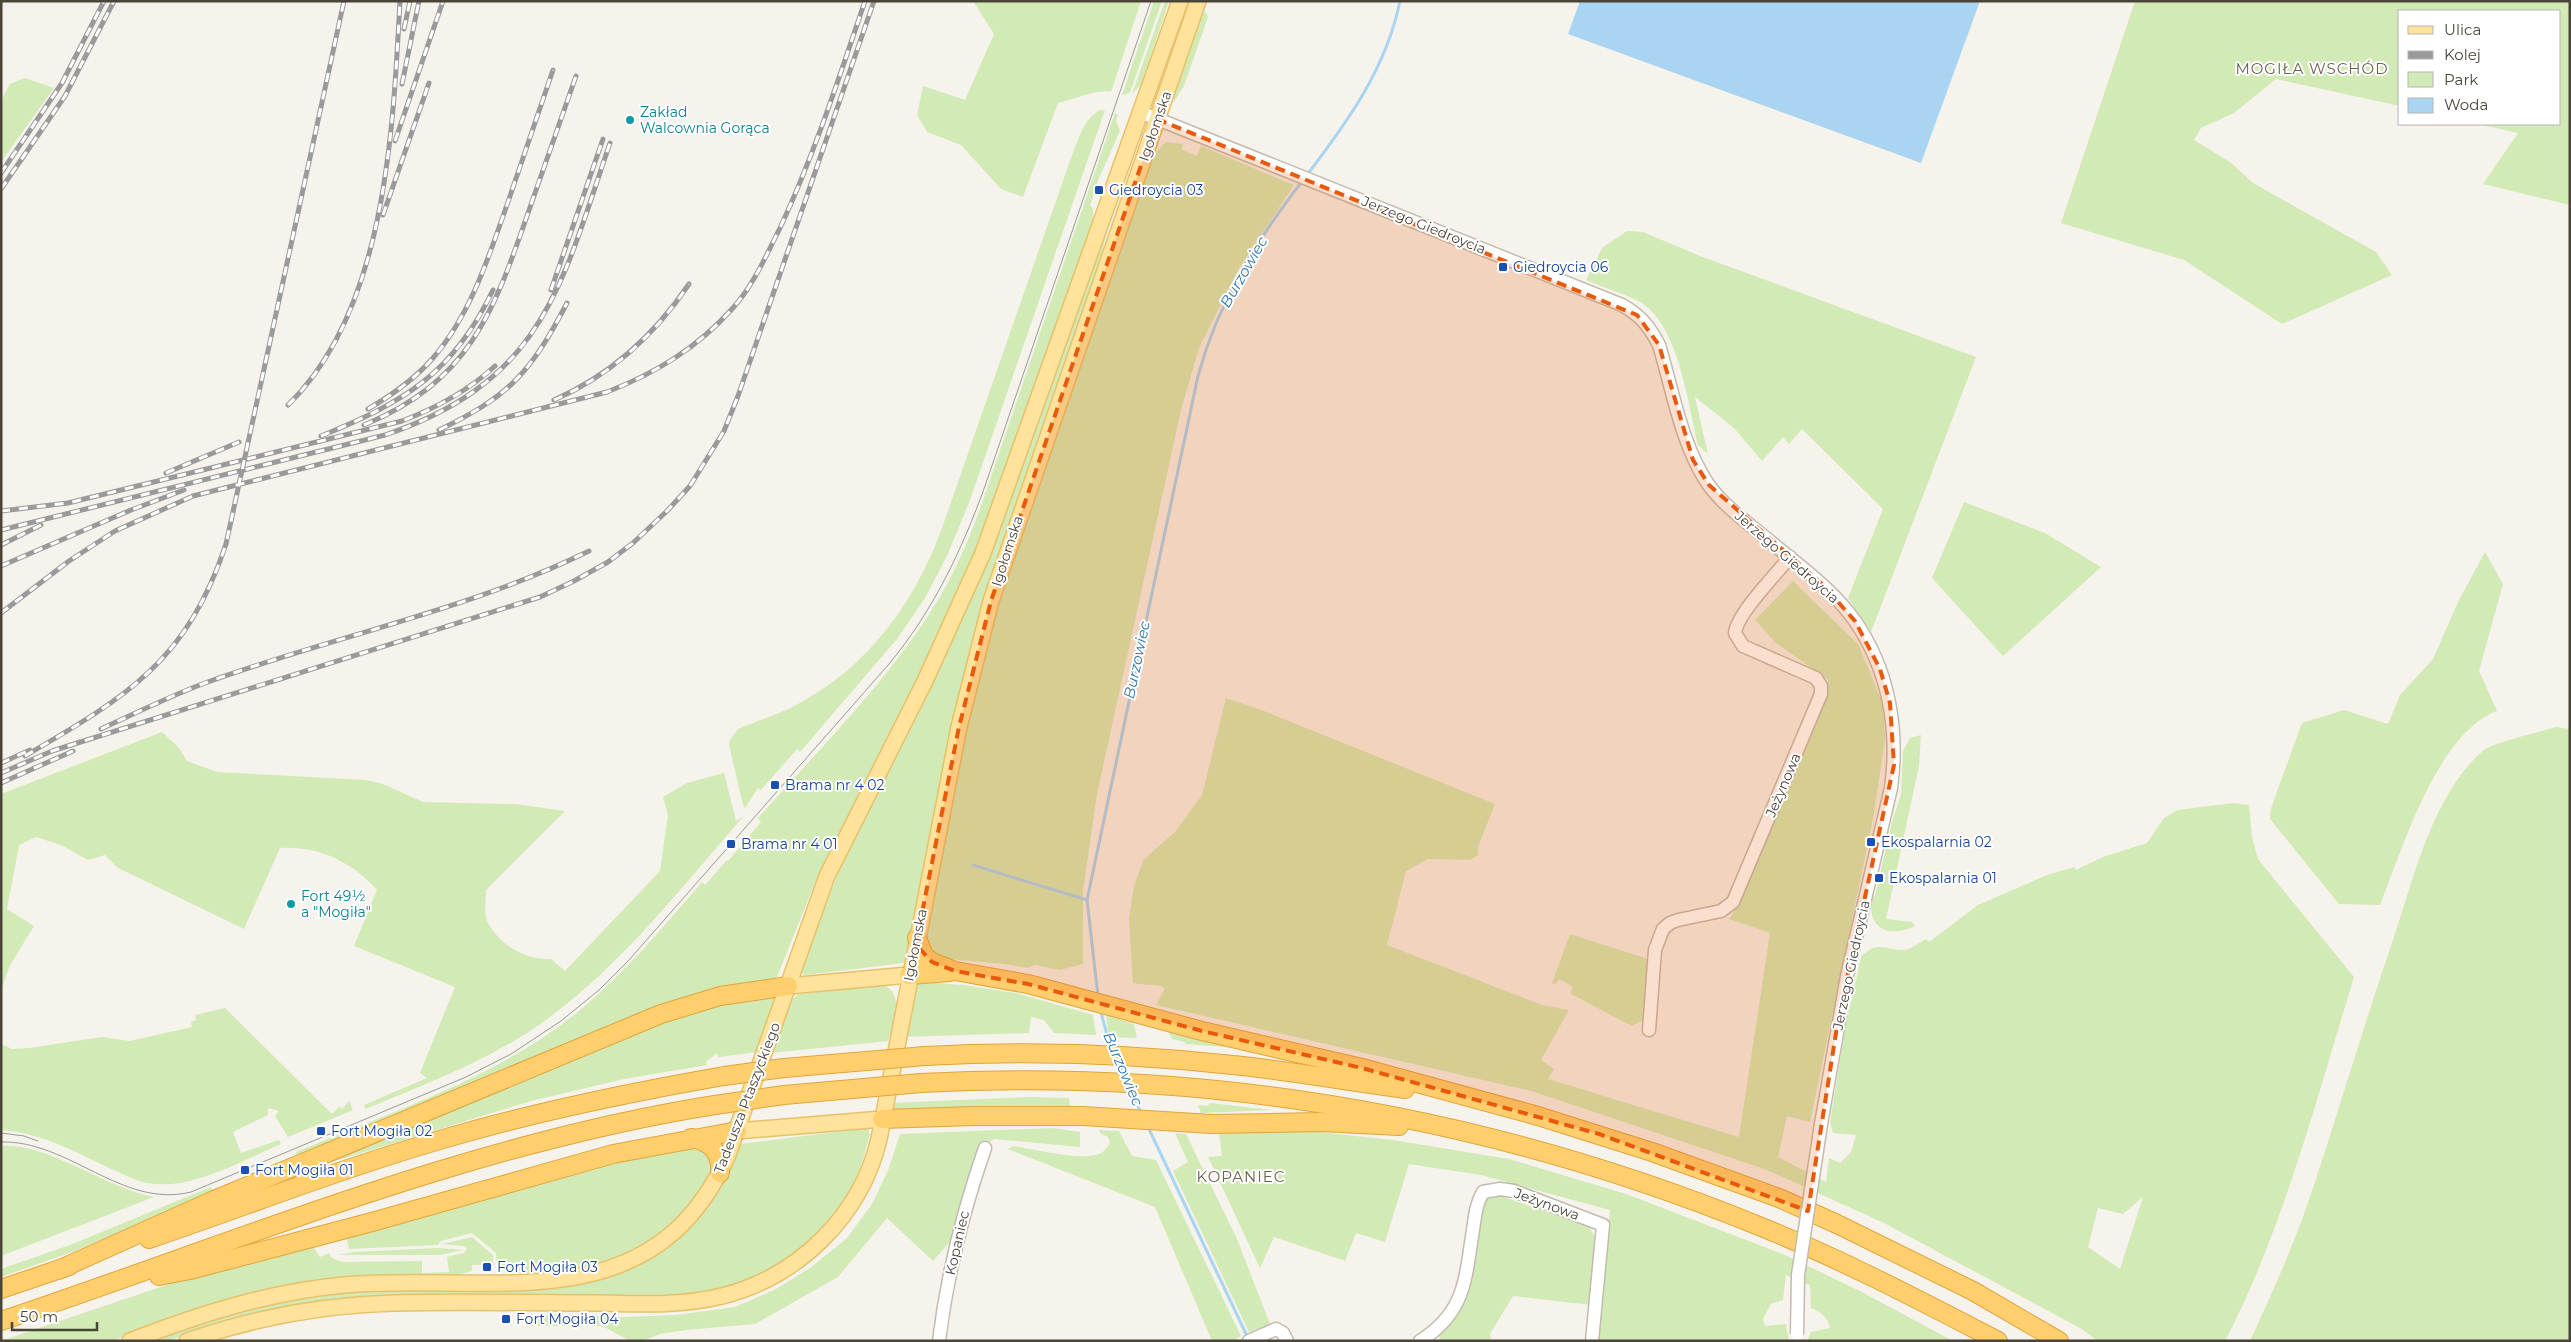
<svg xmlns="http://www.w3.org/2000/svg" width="2571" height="1342" font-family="Montserrat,sans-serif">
<rect width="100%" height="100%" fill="#f6f3ec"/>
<g fill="#d2eab5" fill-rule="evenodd">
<path d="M973 1H1141L1111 92C1098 88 1073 100 1058 103L1023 197 1001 189 961 145 927 132 917 115 923 86 965 100 994 34Z"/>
<polygon points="1154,1 1162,1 1130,92 1124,95 1122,95"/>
<polygon points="1165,1 1169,1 1141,84 1132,94"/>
<polygon points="2135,1 2570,1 2570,205 2483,184 2518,133 2478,124 2560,124 2560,11 2400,11 2400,106 2276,79 2234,113 2201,128 2194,140 2230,162 2253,183 2376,252 2392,275 2282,324 2184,260 2061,223"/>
<polygon points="1205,11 1208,17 1184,86 1174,102 1174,94 1195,31"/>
<polygon points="25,78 54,88 1,162 1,101 10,84"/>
<path d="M1100 110H1105L970 500 947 556 925 598 897 639 800 752 797 749 761 790 758 788 745 808 743 805 729 745 730 740 738 729C757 720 779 715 798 704 869 666 915 602 942 528L1071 158C1078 141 1083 119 1100 110Z"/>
<path d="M1115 113 1118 115 1116 120 1120 131 1099 178 1090 206 1093 208V225L988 523 931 657 818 875 777 977 298 1158 72 1252 1 1277V1269L70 1245 211 1187 213 1191 297 1156 296 1152C393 1111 497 1078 579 1011 625 973 663 927 702 882L705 885 727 860 728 861 761 822 758 818C814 755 875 694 922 625 947 589 965 550 980 509Z"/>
<polygon points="1166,142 1183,144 1182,150 1197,156 1201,146 1294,185 1238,270 1199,348 1181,410 1097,794 1083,891 1083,964 1060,970 1035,965 1028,968 1005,964 948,959 934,961 923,941 966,728 992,623 1019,533 1153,155"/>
<path d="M1110 215 1099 268 967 665 904 963 805 975 802 973 803 965C821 918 838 870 860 824 900 741 945 661 980 577Z"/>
<path d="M1627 231 1643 232 1700 256 1976 357 1871 632 1848 598 1883 509 1802 429 1789 444 1783 437 1762 461 1734 428 1695 397 1708 454 1698 445C1688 404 1679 325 1640 302 1623 293 1604 288 1586 280L1602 248Z"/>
<polygon points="1964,502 2045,533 2101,567 2003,656 1932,578"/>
<path d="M2485 552 2503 584 2479 671 2497 711C2437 733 2402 850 2380 905L2339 904 2270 819 2271 808 2302 723 2344 710 2388 724 2400 695 2433 659 2459 600Z"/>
<path d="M1793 581 1858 644 1883 704 1885 740 1873 819 1810 1122 1787 1116 1778 1157 1826 1182 1829 1158 1840 1163 1851 1152 1856 1135 1833 1133 1830 1122 1845 1030 1861 957C1878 939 1886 951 1905 950 1911 949 1920 942 1926 939L1929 942 1978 905 2047 875 2074 867 2076 870 2103 857 2147 843 2164 818 2178 810 2233 803 2249 805 2252 837 2258 859 2354 977C2317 1097 2283 1230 2225 1341H2098L2080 1328 1884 1223 1767 1170 1531 1091 1156 1005 1165 988C1156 983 1143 986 1133 983L1129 918 1134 886 1144 859 1175 832 1202 795 1226 698 1264 711 1495 804 1478 847V855L1470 860 1428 859 1406 871 1387 945 1542 1005 1569 1010 1541 1060 1554 1069 1548 1079 1739 1137 1770 933 1729 919 1739 904 1789 787 1829 680 1776 643 1755 620ZM2143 1197 2120 1269 2088 1247 2098 1208 2123 1214Z"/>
<path d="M2556 727 2570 729V1341H2250C2275 1287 2299 1233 2317 1176 2342 1099 2365 1022 2391 946 2413 882 2431 795 2484 750 2494 742 2541 732 2556 727Z"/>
<path d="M162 732 179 748 187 761 217 772 366 780 383 784 423 802 515 804 565 811 486 890C486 901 483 916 489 925 503 947 526 960 551 959L565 971 660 871 668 815 663 797 687 783 724 773 736 821 744 816C677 892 613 977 527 1033 477 1065 421 1086 366 1109L364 1105 427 1078 420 1073 455 987 354 946 377 890C353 862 317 845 280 848L244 929 118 868 105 855 88 860 61 845 36 837 19 845 7 909 34 926 10 965 1 991V794Z"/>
<path d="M1921 735 1919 766 1886 919 1912 922 1915 926C1888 939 1866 928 1872 896H1875L1892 822 1901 794 1903 751 1910 738Z"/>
<polygon points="1570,934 1648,959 1645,1019 1632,1026 1571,994 1572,986 1559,979 1555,985 1552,983"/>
<polygon points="921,982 963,985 1016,993 1093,1015 1096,1035 1054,1033 1044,1020 1031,1017 1029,1033 904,1037 914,983"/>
<path d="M880 984C907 992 893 1022 888 1041L771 1053 791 1000 798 994Z"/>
<polygon points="777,995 758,1052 718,1057 717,1053 706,1062 707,1065 624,1079 531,1101 322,1165 650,1025 716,1003"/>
<path d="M225 1008 332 1114 340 1106 342 1109 349 1101 353 1110 288 1137 275 1116 279 1111 268 1108V1115L233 1132 241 1153 279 1140 281 1144C238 1162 185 1195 139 1181 96 1164 47 1132 1 1130V1044L12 1049 29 1048 102 1037 130 1041 192 1027 191 1022 196 1020 195 1015Z"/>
<polygon points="1106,1015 1134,1024 1137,1038 1109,1037"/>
<polygon points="1169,1032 1240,1048 1185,1044 1185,1042 1172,1039"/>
<polygon points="1028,1097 1069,1098 1070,1107 892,1111 890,1103"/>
<polygon points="1210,1103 1273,1110 1201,1113 1198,1105 1208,1106"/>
<path d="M868 1128 870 1135 858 1176 833 1217 813 1238 775 1267 755 1278 711 1292 659 1297 413 1296 208 1327 168 1341H148C213 1319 277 1298 346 1292 390 1289 434 1290 478 1289 536 1289 599 1292 650 1258 679 1238 705 1213 722 1182 729 1170 732 1154 740 1144Z"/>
<polygon points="1052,1128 1080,1132 1080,1147 994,1139 978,1151 954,1237 933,1261 887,1218 838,1277 755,1324 686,1330 660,1334 642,1341 631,1341 602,1326 528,1326 527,1322 550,1314 624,1317 676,1315 735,1307 776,1289 810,1268 847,1238 872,1204 889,1168 900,1134"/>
<path d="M1099 1130 1119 1131 1132 1156 1156 1160 1241 1336 1233 1341H1212L1155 1207 1008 1149 1013 1146C1032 1149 1079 1160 1095 1155 1103 1154 1106 1149 1110 1143L1108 1137 1100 1133Z"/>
<path d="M1219 1131H1308L1393 1140 1509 1159 1626 1194 1785 1255 1862 1292 1953 1341H1807L1811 1332 1830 1328C1828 1317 1821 1312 1811 1308L1810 1285 1786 1275 1783 1300 1771 1304 1763 1319 1765 1326 1786 1324 1789 1341H1598L1610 1210 1481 1175 1409 1164 1385 1242 1356 1233 1345 1261 1274 1237 1260 1268 1208 1157 1222 1156Z"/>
<polygon points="1175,1133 1186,1134 1237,1239 1270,1324 1249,1332 1173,1171 1188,1162"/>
<path d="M1 1146C49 1143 105 1188 154 1197L1 1256Z"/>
<polygon points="691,1146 708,1151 713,1168 689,1207 660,1235 619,1259 548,1276 507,1271 507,1265 497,1265 496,1253 472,1233 441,1241 438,1245 349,1249 347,1239 314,1248 320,1257 329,1253 332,1258 342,1262 422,1261 422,1273 449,1272 447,1257 464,1253 467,1249 464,1246 442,1244 472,1237 493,1255 493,1265 472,1265 472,1271 453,1276 261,1291 201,1307 111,1341 1,1341 187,1278 618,1161"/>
<polygon points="1492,1193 1588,1226 1596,1238 1591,1305 1513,1296 1490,1334 1491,1341 1440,1341 1439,1335 1453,1318 1479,1209"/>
<polygon points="438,1248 463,1250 440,1255 339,1255 354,1252"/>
</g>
<polygon fill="#a9d4f2" points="1580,1 1980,1 1921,163 1568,34"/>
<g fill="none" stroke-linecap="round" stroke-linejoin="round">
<g stroke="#a9d4f2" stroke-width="3">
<path d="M1307 175C1348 121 1386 69 1400 1"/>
<polyline points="973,865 1087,900"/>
<path d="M1098 996 1087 900 1198 376C1218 302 1256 241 1303 180"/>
<polyline points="1100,1009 1111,1049"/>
<polyline points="1117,1061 1125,1078"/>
<polyline points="1130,1089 1142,1115"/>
<polyline points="1148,1127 1248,1338"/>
</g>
<g stroke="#c2bbae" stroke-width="15">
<g id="minor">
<path d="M1140 112 1622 305C1640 315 1650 327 1659 345 1673 391 1681 444 1708 484 1724 507 1751 525 1772 543 1801 567 1833 590 1855 621 1889 670 1899 730 1891 788L1847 976 1821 1124"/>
<path d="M1649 1030 1655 950 1663 929 1670 923 1678 920 1721 911 1733 902 1821 694V686L1816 678 1743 646 1735 633C1737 614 1776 574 1790 557"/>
<path d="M939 1341C947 1275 963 1211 985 1148"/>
<polyline points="1249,1341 1276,1329 1283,1333 1287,1341"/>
<path d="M1420 1341C1466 1312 1465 1279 1473 1230 1475 1216 1476 1204 1483 1192L1500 1189 1514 1191 1603 1225 1592 1341"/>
</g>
</g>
<g stroke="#e6c16a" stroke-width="18">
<g id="major">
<polyline points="788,986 909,975"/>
<polyline points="737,1131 882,1119"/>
<path d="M130 1341C200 1314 269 1292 344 1285 490 1272 651 1325 727 1157L827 876 925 681 983 553 1180 1"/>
<path d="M187 1341C253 1318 323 1305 393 1303 461 1301 530 1303 598 1303 640 1304 682 1306 722 1296 798 1277 861 1216 879 1139L959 727 991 601 1198 1"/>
</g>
</g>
<g stroke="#e0a43c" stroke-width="20">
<g id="highway">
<polyline points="917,938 924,956 932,962 955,971 1028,984 1202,1031 1362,1068 1538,1116 1652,1152 1779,1198 1837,1224 1973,1291 2059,1341"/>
<polyline points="909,975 950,972"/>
<path d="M925 1056C1031 1050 1138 1054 1243 1066 1297 1072 1351 1082 1405 1089"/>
<path d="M921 1083C1210 1068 1491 1117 1759 1226 1841 1259 1919 1300 1998 1341"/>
<polyline points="882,1119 974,1116 1083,1116 1211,1124 1321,1122 1399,1126"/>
<path d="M691 1138C711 1141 722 1153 720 1173"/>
<path d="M149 1239C249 1205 348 1166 450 1137 540 1111 632 1092 724 1076"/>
<polyline points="58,1270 214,1200 661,1014 720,996 788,986"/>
<polyline points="159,1276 190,1270 372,1222 613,1154 737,1131"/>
<polyline points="1,1289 69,1266"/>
<path d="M1 1321C237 1242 468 1144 715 1105"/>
</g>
</g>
<use href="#minor" stroke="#fff" stroke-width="12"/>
<use href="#major" stroke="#ffe39c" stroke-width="15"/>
<use href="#highway" stroke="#ffcf6e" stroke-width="18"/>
<g stroke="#9a9a9a" stroke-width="1">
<polyline points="1,1133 24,1136 38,1141"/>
<path d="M1 1142C69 1140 122 1209 191 1192L466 1077 511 1054 561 1021 599 990 629 960 889 664C933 611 962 550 985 486L1151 1"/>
</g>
<g stroke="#9a9a9a" stroke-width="5">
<g id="rail">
<polyline points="404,29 410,1"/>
<polyline points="402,84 419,1"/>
<polyline points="395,141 443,1"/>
<polyline points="1,173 62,83 104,1"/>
<polyline points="1,189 65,96 114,1"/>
<polyline points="383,215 429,83"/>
<polyline points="551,290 603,139"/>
<path d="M554 400C611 375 654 336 689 284"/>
<path d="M288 405C386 310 393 130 400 1"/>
<path d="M368 409C392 395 414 380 433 358 471 314 489 256 508 202 523 158 538 114 553 70"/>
<path d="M364 425C468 382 493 314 527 216 543 169 560 123 576 76"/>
<path d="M439 430C510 396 531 372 567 303"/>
<path d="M321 436C404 402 453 374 493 290"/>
<polyline points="166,473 239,442"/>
<path d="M1 511 68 503 402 421C436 408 468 391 495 366"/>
<path d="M1 530 385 435C544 381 561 286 610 143"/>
<polyline points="1,545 41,525"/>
<polyline points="1,566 131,510 184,490"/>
<path d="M1 613 69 561 115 531 193 496 607 392C656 373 697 348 732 309 753 286 766 256 780 228 814 155 839 78 865 1"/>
<path d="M101 729C136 713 170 696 205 683 331 637 469 610 589 551"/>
<path d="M25 756C126 697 187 662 226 544L344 1"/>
<polyline points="1,763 30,750"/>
<polyline points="1,773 52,751 540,597 574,581 608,562 633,543 668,510 690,486 724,431 738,396 874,1"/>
<polyline points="1,783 73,751"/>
</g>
</g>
<use href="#rail" stroke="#fff" stroke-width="3" stroke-dasharray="9" stroke-linecap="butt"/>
<g stroke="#c2bbae" stroke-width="15" stroke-linecap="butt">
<polyline id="minor-bridge" points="1797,1334 1798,1275 1821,1124"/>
</g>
<g stroke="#e0a43c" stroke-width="20" stroke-linecap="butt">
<g id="highway-bridge">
<polyline points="724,1076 784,1068 925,1056"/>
<polyline points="715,1105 784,1095 921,1083"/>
</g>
</g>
<use href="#minor-bridge" stroke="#fff" stroke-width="12"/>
<use href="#highway-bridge" stroke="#ffcf6e" stroke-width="18"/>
</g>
<path fill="#e8590c" fill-opacity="0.2" stroke="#e8590c" stroke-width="4" stroke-dasharray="10 6" stroke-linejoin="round" d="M1157 119 1637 315 1659 345 1693 460 1709 485 1823 585 1855 621 1880 669 1890 703 1894 765 1838 1020 1808 1211 1599 1134 1362 1068 1202 1031 1028 984 955 971 932 962 919 948 917 938 959 727 991 601Z"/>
<g fill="#0f9aa8" stroke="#fff" stroke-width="2">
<circle cx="630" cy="120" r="5"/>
<circle cx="291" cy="904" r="5"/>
</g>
<g fill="#1a4fb4" stroke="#fff" stroke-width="2">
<rect x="1094" y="185" width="10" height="10" rx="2.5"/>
<rect x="1498" y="262" width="10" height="10" rx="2.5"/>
<rect x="770" y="780" width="10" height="10" rx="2.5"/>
<rect x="1866" y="837" width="10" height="10" rx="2.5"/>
<rect x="726" y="839" width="10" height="10" rx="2.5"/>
<rect x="1874" y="873" width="10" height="10" rx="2.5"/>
<rect x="316" y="1126" width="10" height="10" rx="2.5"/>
<rect x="240" y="1165" width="10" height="10" rx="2.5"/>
<rect x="482" y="1262" width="10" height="10" rx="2.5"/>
<rect x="501" y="1314" width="10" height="10" rx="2.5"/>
</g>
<g text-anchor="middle" stroke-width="4" stroke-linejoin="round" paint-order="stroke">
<g font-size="14" fill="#0d838f" stroke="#fff" text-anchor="start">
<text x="640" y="117">Zakład<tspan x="640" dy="16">Walcownia Gorąca</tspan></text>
<text x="301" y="901">Fort 49½<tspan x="301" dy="16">a "Mogiła"</tspan></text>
</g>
<g font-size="14" fill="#4b4439" stroke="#fff">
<text transform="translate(1155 126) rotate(-71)" y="5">Igołomska</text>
<text transform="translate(1424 225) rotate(22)" y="5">Jerzego Giedroycia</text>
<text transform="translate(1007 551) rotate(-72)" y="5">Igołomska</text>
<text transform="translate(1787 557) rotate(41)" y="5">Jerzego Giedroycia</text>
<text transform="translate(1783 785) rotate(-67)" y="5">Jeżynowa</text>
<text transform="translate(915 945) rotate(-79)" y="5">Igołomska</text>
<text transform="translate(1851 965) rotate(-78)" y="5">Jerzego Giedroycia</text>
<text transform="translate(747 1098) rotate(-69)" y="5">Tadeusza Ptaszyckiego</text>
<text transform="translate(1547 1204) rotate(20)" y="5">Jeżynowa</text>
<text transform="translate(957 1243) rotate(-77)" y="5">Kopaniec</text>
</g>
<g font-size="14" fill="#164399" stroke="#fff" text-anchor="start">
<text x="1109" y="195">Giedroycia 03</text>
<text x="1513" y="272">Giedroycia 06</text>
<text x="785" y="790">Brama nr 4 02</text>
<text x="1881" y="847">Ekospalarnia 02</text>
<text x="741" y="849">Brama nr 4 01</text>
<text x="1889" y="883">Ekospalarnia 01</text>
<text x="331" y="1136">Fort Mogiła 02</text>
<text x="255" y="1175">Fort Mogiła 01</text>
<text x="497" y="1272">Fort Mogiła 03</text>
<text x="516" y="1324">Fort Mogiła 04</text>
</g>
<g font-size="15" letter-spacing="1" fill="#6e6250" stroke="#fff">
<text x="2312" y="74">MOGIŁA WSCHÓD</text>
<text x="1241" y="1182">KOPANIEC</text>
</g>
<g font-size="15" font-style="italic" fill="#2e7ab2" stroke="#fff">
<text transform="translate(1244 272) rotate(-60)" y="5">Burzowiec</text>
<text transform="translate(1137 660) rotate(-78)" y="5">Burzowiec</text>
<text transform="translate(1123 1069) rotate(67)" y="5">Burzowiec</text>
</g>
</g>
<rect width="2571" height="1342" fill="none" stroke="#4b4439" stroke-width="5"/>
<rect x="2398" y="10" width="162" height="115" fill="#ffffff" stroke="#b7b4b0"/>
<rect x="2408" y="26" width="25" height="8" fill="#ffe39c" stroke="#b7b4b0"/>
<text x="2444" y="35" font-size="15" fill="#4b4439">Ulica</text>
<rect x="2408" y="51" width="25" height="8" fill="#9a9a9a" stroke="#b7b4b0"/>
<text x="2444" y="60" font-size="15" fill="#4b4439">Kolej</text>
<rect x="2408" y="72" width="25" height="15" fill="#d2eab5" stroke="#b7b4b0"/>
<text x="2444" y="85" font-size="15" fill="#4b4439">Park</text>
<rect x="2408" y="98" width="25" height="15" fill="#a9d4f2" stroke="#b7b4b0"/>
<text x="2444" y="110" font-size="15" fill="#4b4439">Woda</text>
<path d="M12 1322v8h85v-8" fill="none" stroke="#4b4439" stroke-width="2.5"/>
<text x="20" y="1322" font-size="15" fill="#4b4439" stroke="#ffffff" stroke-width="4" paint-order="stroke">50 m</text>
</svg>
